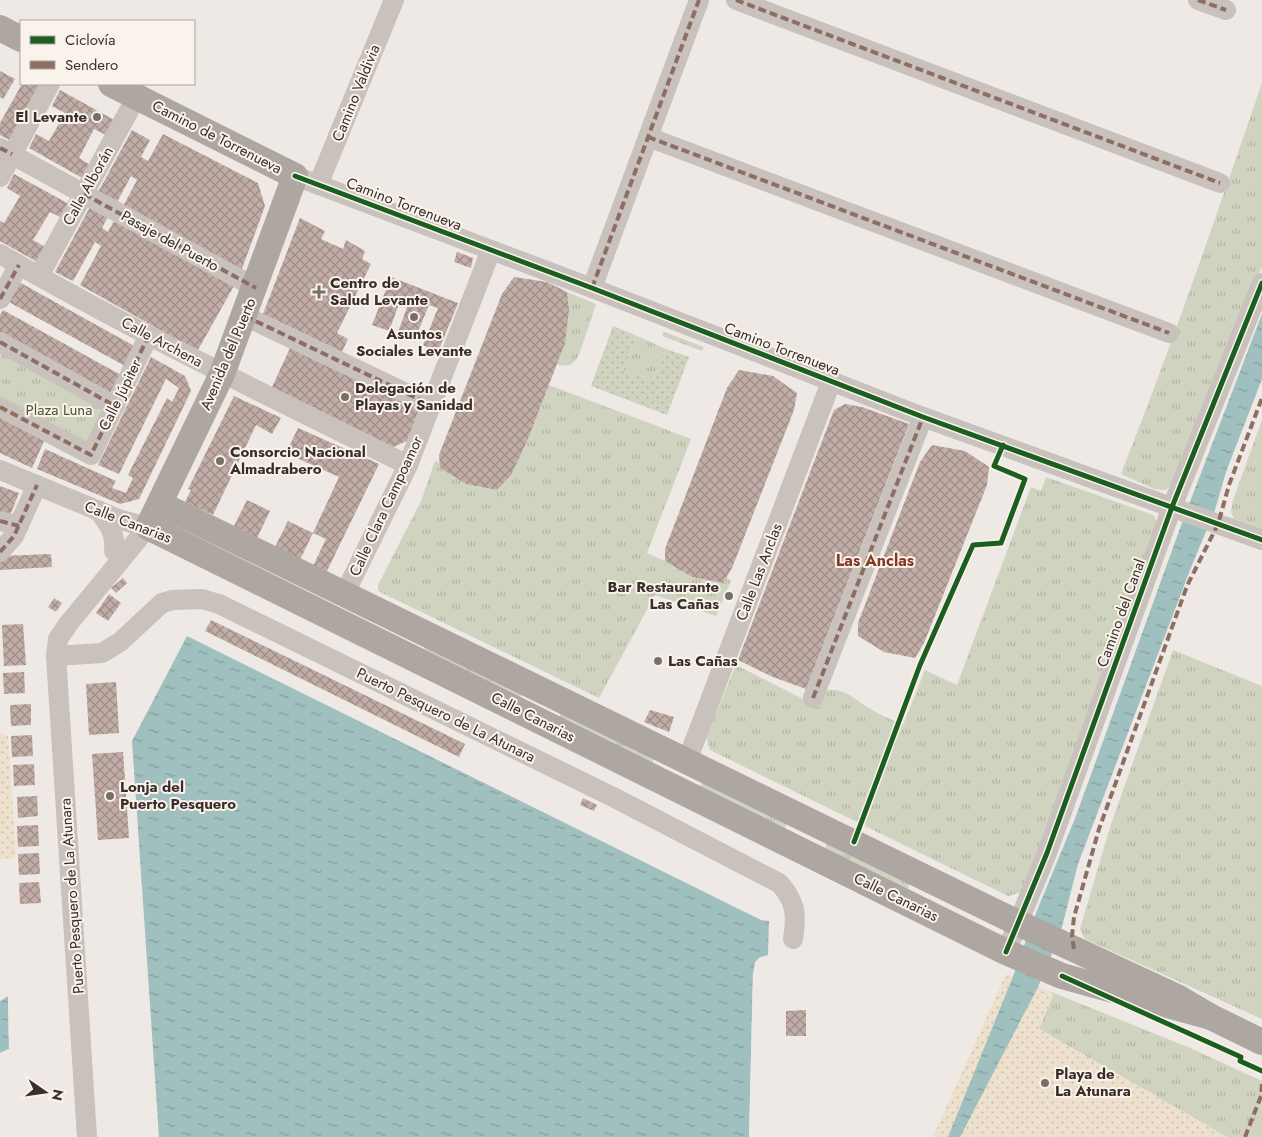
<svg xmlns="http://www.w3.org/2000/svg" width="1262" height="1137" font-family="Jost,sans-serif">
<defs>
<pattern id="grass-tufts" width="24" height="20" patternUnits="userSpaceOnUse" patternTransform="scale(1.25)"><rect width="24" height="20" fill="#d0d3bf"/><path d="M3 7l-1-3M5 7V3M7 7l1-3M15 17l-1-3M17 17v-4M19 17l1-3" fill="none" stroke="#b3b5a4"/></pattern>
<pattern id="sand-dots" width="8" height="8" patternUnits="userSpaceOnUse" patternTransform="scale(1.25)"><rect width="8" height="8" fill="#ede0cc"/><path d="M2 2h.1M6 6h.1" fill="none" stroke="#ccc0af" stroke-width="1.8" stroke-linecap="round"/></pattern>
<pattern id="garden-dots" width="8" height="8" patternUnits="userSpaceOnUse" patternTransform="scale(1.25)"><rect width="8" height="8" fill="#d0d3bf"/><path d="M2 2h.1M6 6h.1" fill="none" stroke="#b3b5a4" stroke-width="1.8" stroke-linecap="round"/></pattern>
<pattern id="water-ripples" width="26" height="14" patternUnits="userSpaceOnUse" patternTransform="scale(1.25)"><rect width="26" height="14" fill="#a0c0bf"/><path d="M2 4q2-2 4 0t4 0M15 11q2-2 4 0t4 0" fill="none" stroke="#839c9b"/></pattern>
<pattern id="building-cross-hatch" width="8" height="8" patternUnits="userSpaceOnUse" patternTransform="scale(1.25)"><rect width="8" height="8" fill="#c1ada6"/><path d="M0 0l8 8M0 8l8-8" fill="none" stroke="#9e8d87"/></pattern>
</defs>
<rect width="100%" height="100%" fill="#eee9e4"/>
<g fill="url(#grass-tufts)">
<path d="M1262 83V266L1177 479 1166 490 1154 489 1121 474C1172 345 1217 214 1262 83Z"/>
<path d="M567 292 596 304 579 355C573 365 568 368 557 364 566 340 570 318 567 292Z"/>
<polygon points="664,332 704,347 702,351 662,336"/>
<polygon points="637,336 666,349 653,380 623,370"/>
<polygon points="0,353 108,411 87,450 0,403"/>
<polygon points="549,385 691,439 647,553 665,561 692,577 722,583 727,577 731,581 716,616 655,595 599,698 378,591 378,585 421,501 435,461 440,463 440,468 466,484 497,490 511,474 528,439"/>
<polygon points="1262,420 1262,533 1234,519 1231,512 1233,500"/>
<path d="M1046 477 1153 515 1156 520V528L1088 726 1021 892 1008 896 710 750 706 737 736 665 819 707 827 690C844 688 853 698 867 707 878 714 891 719 903 725L925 670 957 685 1031 487 1041 491Z"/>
<polygon points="427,644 523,691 518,702 422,653"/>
<polygon points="1173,650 1262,686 1262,1019 1085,939 1080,929 1111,824"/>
<polygon points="563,708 655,754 651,767 557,721"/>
<polygon points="704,778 789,819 783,832 698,792"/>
<polygon points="830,838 912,880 906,893 823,852"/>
<polygon points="1054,993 1190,1048 1262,1081 1262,1137 1227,1137 1039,1029"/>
</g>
<g fill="url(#sand-dots)">
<polygon points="0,733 8,736 16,858 0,859"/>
<polygon points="1006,974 1054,993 1039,1029 1227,1137 933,1137"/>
</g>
<polygon fill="url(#garden-dots)" points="613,326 637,336 623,370 653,380 666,349 689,357 667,415 591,386"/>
<g fill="url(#water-ripples)">
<polygon points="1262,314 1262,379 1226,472 1215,510 1190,570 1078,864 1062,927 1054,949 1038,987 960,1137 948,1137 1012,979 1036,913 1076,816 1183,520"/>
<polygon points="187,636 761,920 769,921 768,955 759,958 753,974 749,1137 159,1137 132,741"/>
<polygon points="8,996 9,1049 0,1053 0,1001"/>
</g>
<g fill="#eee9e4">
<polygon points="768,955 768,957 760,960 758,963 755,974 752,1137 749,1137 753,974 755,962 759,958"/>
<polygon points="8,993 11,996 12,1050 0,1055 0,1053 9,1049 8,996 0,1001 0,998"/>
</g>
<g fill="url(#building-cross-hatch)">
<polygon points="0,71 15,79 3,99 0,97"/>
<polygon points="22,84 35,84 43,88 13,142 0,135 0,123"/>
<polygon points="60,90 116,121 108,136 94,129 79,158 92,166 84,179 29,148 36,134 49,141 65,113 52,106"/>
<polygon points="132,130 150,140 141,157 148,161 163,134 258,183 265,206 240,274 121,210 137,180 131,176 115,206 96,196"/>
<polygon points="14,174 71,205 62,218 50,212 33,240 47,248 39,263 0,241 0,221 4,223 20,196 7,188"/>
<polygon points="91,205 109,215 102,228 108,232 115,219 235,284 198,350 169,335 80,285 101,246 95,242 73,281 55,272"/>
<polygon points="300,218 325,231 321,239 343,249 346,240 365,251 362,259 371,264 337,333 348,339 342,352 263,314"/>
<polygon points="457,252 473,258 471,268 454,262"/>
<polygon points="391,277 458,303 438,352 423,345 438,308 429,305 414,341 397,335 410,299 402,296 389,331 372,325"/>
<polygon points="514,277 547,282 567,292 569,310 565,343 528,439 511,475 497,490 466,484 440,468 439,455 502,294"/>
<polygon points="19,282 136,347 125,366 7,301"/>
<polygon points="3,310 121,375 110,395 0,334 0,315"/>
<polygon points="291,346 420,407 407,441 393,447 272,387"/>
<polygon points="151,357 185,376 191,391 139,499 120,504 37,469 45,449 116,481 112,488 126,493 133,478 128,475 167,398 172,402 179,388 166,379 119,474 98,465"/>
<polygon points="739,370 773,376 797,393 794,410 732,568 723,583 692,577 665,561 665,549 727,388"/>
<polygon points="234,396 281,418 272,434 256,425 213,515 185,502 191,490 188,489"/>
<polygon points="845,404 862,407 909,424 806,689 773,677 738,660 834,410"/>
<polygon points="0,416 46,437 32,468 0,453"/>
<polygon points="298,428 379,464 326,573 313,566 326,539 313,533 300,560 275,547 288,521 313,533 339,477 286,453"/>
<polygon points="932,445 965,451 989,467 987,485 924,643 915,658 884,652 858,636 858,623 920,462"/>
<polygon points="0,486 19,493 9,518 0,515"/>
<polygon points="247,500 270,511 257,538 234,526"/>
<polygon points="51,554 52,567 0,570 0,556"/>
<polygon points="123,578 127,583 116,593 111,588"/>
<polygon points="109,594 121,603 108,621 96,613"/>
<polygon points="54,598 62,603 56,612 48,607"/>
<polygon points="211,620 465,744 459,757 205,631"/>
<polygon points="23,624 26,665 4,666 2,625"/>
<polygon points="24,672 25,693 4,694 3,673"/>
<polygon points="116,682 119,733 89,735 86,684"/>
<polygon points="31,704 31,725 11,726 10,705"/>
<polygon points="650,710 674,717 669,732 644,722"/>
<polygon points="32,735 33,756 12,757 11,736"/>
<polygon points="123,752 129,838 98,840 92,754"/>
<polygon points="34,764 35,785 14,786 13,765"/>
<polygon points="37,796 38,816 18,818 17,797"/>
<polygon points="583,798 597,805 594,811 580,805"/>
<polygon points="38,825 39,846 18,847 17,826"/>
<polygon points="39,853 40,874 19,875 18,854"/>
<polygon points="39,882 41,903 20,904 19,883"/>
<polygon points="806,1010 806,1036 786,1036 786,1011"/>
</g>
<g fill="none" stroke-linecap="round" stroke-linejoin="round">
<g stroke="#c8c1bc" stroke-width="20">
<polyline points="736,0 1220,183"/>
<polyline points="1198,0 1226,10"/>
<polyline points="648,137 1169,333"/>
<polyline points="0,148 256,288"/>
<polyline points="295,176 592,288 923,417 1262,540"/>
<polyline points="0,177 50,84"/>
<polyline points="318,185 394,0"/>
<path d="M0 254C132 331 271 397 408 465"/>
<polyline points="39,276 137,96"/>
<polyline points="592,288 699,0"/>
<polyline points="0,299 19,265"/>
<polyline points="245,316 431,405"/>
<polyline points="0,342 115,406"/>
<polyline points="0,407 91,455 149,335"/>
<polyline points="0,470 121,520 148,527"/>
<path d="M98 510C109 524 116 534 114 551"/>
<polyline points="0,521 19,526"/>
<polyline points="0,552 14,536 37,485"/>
<polyline points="345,593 408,465 491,250"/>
<path d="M56 656 102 653 120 642 162 603 173 600 202 599 219 604 613 797 779 883C796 901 797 916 793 939"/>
<polyline points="813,698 923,417"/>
<polyline points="687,761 831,382"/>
<polyline points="1006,952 1047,853 1172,507 1262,283"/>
<polyline points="87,1137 56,656 58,639 69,623 148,527"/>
</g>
<g stroke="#ada6a1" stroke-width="26">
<polyline points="0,28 21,39"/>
<polyline points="111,84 295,176 222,374 148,527 1006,952 1062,976 1211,1017"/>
<polyline points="160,504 1018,923 1177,997 1211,1017 1262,1042"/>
</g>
<g stroke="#8d6e63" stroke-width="4" stroke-dasharray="8 4" stroke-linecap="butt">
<polyline points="736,0 1220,183"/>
<polyline points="1198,0 1226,10"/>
<polyline points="648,137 1169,333"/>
<polyline points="0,148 12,154"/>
<polyline points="84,194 256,288"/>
<polyline points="592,288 699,0"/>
<polyline points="0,299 19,265"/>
<polyline points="245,316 431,405"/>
<polyline points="0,342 115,406"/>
<polyline points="0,407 91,455 149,335"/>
<polyline points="0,521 19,526"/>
<polyline points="0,552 14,536 37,485"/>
<polyline points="813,698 923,417"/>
<polyline points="1074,949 1072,936 1074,917 1099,829 1187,586 1218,524 1229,485 1262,398"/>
<polyline points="1245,1137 1261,1096 1262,1084"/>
</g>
<g stroke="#faf3ec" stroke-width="8">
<g id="cycleway">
<polyline points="295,176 592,288 923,417 1262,540"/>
<polyline points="854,842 920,665 973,545 1001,543 1025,479 994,466 1003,445"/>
<polyline points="1006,952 1047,853 1172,507 1262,283"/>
<polyline points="1062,976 1241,1057 1240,1061 1262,1071"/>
</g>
</g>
<use href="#cycleway" stroke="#1b5e20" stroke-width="5"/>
</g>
<g fill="#786f6b" stroke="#faf3ec" stroke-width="2">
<circle cx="97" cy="117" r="5"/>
<path d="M316.5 284.5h5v5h5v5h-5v5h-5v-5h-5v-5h5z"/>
<circle cx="414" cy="317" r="5"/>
<circle cx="345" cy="397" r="5"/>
<circle cx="220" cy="461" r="5"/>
<circle cx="729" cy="596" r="5"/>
<circle cx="658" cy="661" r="5"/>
<circle cx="110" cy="796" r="5"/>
<circle cx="1045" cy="1083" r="5"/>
</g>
<g text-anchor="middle" stroke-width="4" stroke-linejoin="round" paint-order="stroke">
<g font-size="15" fill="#392e2a" stroke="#faf3ec">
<text transform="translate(356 93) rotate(-68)" y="5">Camino Valdivia</text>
<text transform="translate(217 137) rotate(27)" y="5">Camino de Torrenueva</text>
<text transform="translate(88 186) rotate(-61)" y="5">Calle Alborán</text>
<text transform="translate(404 204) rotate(21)" y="5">Camino Torrenueva</text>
<text transform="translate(170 241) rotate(29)" y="5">Pasaje del Puerto</text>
<text transform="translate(162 342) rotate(28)" y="5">Calle Archena</text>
<text transform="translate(782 349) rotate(21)" y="5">Camino Torrenueva</text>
<text transform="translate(228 354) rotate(-67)" y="5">Avenida del Puerto</text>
<text transform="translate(120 395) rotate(-64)" y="5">Calle Júpiter</text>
<text transform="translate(386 506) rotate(-65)" y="5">Calle Clara Campoamor</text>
<text transform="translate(128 522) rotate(21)" y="5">Calle Canarias</text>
<text transform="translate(759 572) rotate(-69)" y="5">Calle Las Anclas</text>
<text transform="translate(1121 613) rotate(-70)" y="5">Camino del Canal</text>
<text transform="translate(446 715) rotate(26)" y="5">Puerto Pesquero de La Atunara</text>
<text transform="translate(533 717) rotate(27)" y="5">Calle Canarias</text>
<text transform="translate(72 896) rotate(-94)" y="5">Puerto Pesquero de La Atunara</text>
<text transform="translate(896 897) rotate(26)" y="5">Calle Canarias</text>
</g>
<g font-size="15" font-weight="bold" fill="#392e2a" stroke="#faf3ec" text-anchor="start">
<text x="87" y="122" text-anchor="end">El Levante</text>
<text x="330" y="288">Centro de<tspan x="330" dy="17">Salud Levante</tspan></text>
<text x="414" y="339" text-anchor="middle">Asuntos<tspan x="414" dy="17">Sociales Levante</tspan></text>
<text x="355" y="393">Delegación de<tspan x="355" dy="17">Playas y Sanidad</tspan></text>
<text x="230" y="457">Consorcio Nacional<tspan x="230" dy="17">Almadrabero</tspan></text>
<text x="719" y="592" text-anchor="end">Bar Restaurante<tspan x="719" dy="17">Las Cañas</tspan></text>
<text x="668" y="666">Las Cañas</text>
<text x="120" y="792">Lonja del<tspan x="120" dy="17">Puerto Pesquero</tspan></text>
<text x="1055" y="1079">Playa de<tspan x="1055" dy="17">La Atunara</tspan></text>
</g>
<g font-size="15" fill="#49562f" stroke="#faf3ec">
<text x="59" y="415">Plaza Luna</text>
</g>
<g font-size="16" font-weight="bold" fill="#863925" stroke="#faf3ec">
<text x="875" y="566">Las Anclas</text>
</g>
</g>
<rect x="20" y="20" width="175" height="65" fill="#faf3ec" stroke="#ada49e"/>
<rect x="30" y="36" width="25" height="8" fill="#1b5e20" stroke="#ada49e"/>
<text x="65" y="45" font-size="15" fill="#392e2a">Ciclovía</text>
<rect x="30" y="61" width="25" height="8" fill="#8d6e63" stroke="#ada49e"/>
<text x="65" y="70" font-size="15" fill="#392e2a">Sendero</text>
<g transform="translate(45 1092) rotate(103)" stroke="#faf3ec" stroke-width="4" paint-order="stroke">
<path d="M0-4L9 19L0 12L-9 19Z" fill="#392e2a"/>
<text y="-8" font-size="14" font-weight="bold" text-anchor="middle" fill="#392e2a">N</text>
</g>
</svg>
